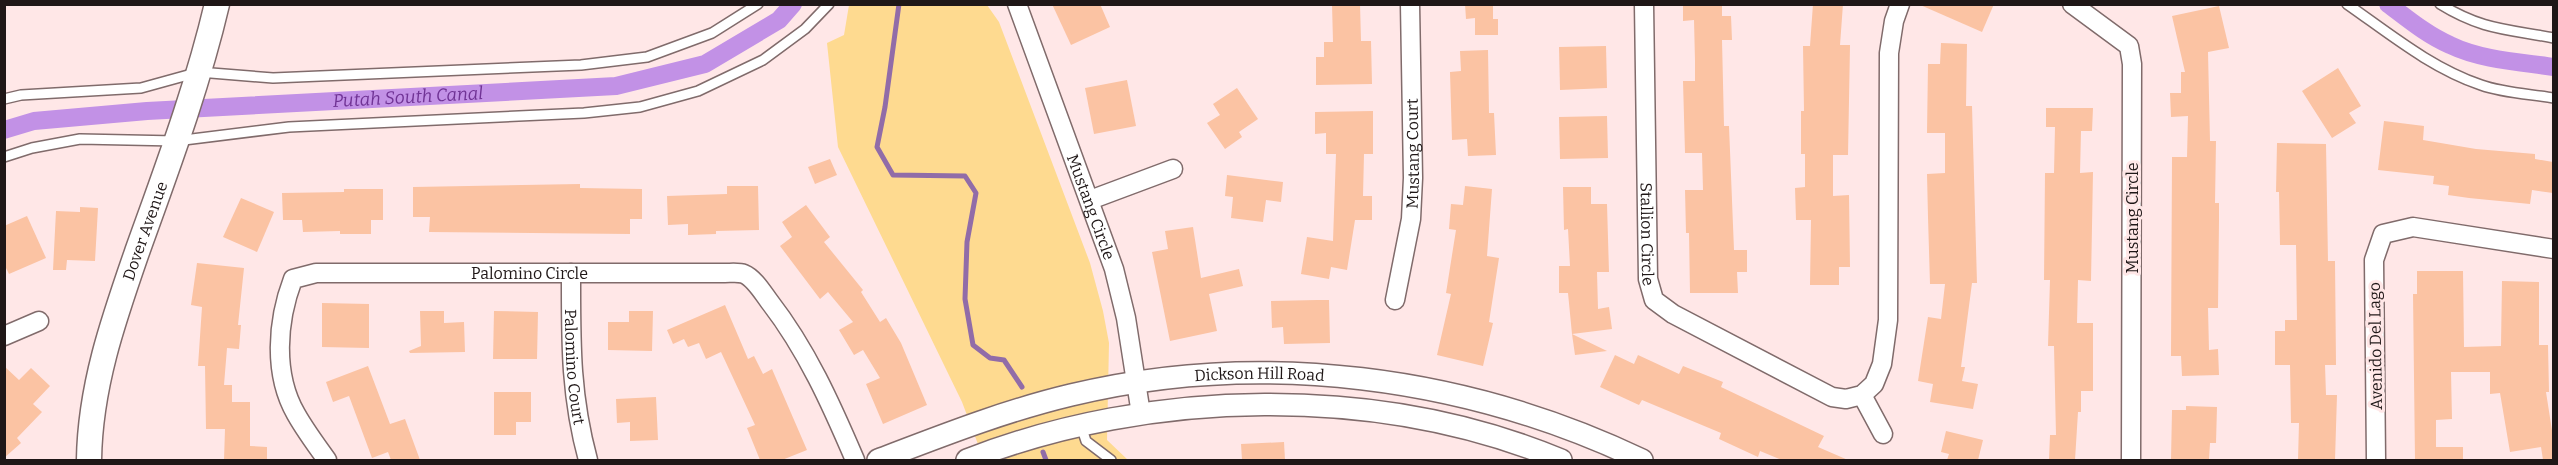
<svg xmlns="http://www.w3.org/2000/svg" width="2558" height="465" font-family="Bitter,serif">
<rect width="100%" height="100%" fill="#ffe7e7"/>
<polygon fill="#feda90" points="849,5 987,5 999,22 1090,263 1103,311 1109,343 1107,440 1128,460 984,460 962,402 838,147 827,43 844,35"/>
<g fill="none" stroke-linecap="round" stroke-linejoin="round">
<g stroke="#916ca8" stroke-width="5">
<polyline points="899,4 885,107 877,147 893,175 965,176 976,193 967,242 965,299 973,345 990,358 1004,360 1022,387"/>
<polyline points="1043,452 1046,460"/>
</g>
<g stroke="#c291e6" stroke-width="18">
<path d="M2388 4C2408 19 2427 35 2450 45 2481 60 2520 62 2554 67"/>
<path id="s1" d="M4 130 34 121 147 111 616 86 705 64 779 20 793 4"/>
</g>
</g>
<g fill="#fbc3a3">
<polygon points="1052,4 1100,4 1110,27 1071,45"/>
<polygon points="1332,4 1360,4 1361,41 1371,41 1372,84 1316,85 1316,57 1324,57 1324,42 1333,42"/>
<polygon points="1465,4 1493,4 1493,19 1498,19 1498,35 1475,35 1475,18 1466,19"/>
<polygon points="1683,4 1722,4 1722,16 1731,16 1732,40 1722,40 1724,126 1729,126 1734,250 1747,250 1747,272 1737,272 1738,293 1690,293 1689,233 1686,233 1685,190 1703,190 1702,153 1685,153 1683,81 1695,81 1695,61 1694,20 1683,21"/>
<polygon points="1813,4 1843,4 1840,45 1850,45 1848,155 1833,155 1833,196 1849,195 1850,267 1839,267 1839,285 1810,285 1811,220 1796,220 1795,188 1805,187 1805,154 1801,154 1801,111 1804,111 1803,46 1810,46"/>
<polygon points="1918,4 1994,4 1982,32"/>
<polygon points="2219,6 2229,48 2208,52 2210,141 2216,141 2215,203 2219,203 2219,220 2218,308 2208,308 2209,350 2218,349 2219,375 2182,376 2181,356 2171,356 2172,157 2187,157 2188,116 2171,117 2170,93 2181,93 2181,72 2185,72 2172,16"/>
<polygon points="1941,43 1967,44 1966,106 1972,106 1977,283 1972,283 1961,367 1965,367 1962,381 1978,384 1973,409 1930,402 1933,384 1918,381 1928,317 1941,319 1945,284 1930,284 1928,217 1927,174 1945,173 1945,133 1927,133 1928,64 1940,64"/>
<polygon points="1606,46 1607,88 1560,90 1559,47"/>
<polygon points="1488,50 1489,113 1494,113 1496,155 1468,156 1467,139 1452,140 1450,72 1461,71 1460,51"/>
<polygon points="2338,68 2361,106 2349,113 2356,123 2332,138 2302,91"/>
<polygon points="1127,80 1136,126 1094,134 1085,88"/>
<polygon points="1237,88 1258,119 1239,132 1242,137 1225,149 1207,123 1220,115 1213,104"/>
<polygon points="2046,108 2093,108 2092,131 2081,131 2080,173 2093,172 2091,281 2078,280 2077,323 2093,323 2093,391 2081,391 2081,412 2078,412 2075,460 2049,460 2050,435 2056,435 2054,346 2048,346 2050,280 2044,280 2045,173 2054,173 2055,127 2046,127"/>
<polygon points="1373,111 1373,154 1364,154 1363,196 1372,196 1372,220 1355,220 1347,270 1331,267 1329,279 1301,274 1307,237 1333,241 1336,154 1326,154 1326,133 1315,134 1315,112"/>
<polygon points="1607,116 1608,158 1560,159 1559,117"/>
<polygon points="2384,121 2424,126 2423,140 2476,149 2535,154 2535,159 2553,162 2553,193 2532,190 2530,204 2469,198 2448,195 2449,186 2433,184 2434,176 2378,170"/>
<polygon points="2277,143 2326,144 2328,261 2335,261 2336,365 2325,365 2326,395 2337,395 2335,460 2298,460 2299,423 2291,423 2290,365 2275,365 2275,331 2285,331 2285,320 2297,320 2296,245 2280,245 2279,192 2276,192"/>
<polygon points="830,159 837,175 815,184 808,167"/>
<polygon points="1227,175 1283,182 1281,202 1266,200 1263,222 1231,218 1233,197 1225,196"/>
<polygon points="580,184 580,188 642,189 642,219 630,219 630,234 429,232 430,217 413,217 413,187"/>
<polygon points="727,186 758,186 759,230 716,231 716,234 688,235 688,224 668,225 667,196 727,194"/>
<polygon points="1465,186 1492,189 1487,256 1499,258 1489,322 1493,323 1483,366 1437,355 1451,294 1446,293 1456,230 1449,229 1451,204 1463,205"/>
<polygon points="1563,187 1591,187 1591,204 1607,204 1609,272 1597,272 1598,309 1609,307 1612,329 1572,334 1568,293 1559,293 1559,266 1570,266 1568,229 1564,230"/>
<polygon points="344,189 383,189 383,220 371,220 371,234 340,234 340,231 303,232 302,220 283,220 282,193 344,192"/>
<polygon points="241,198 274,212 257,252 223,237"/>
<polygon points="806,205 830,237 824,242 863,290 861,292 880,322 886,318 901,343 927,405 883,424 866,384 880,378 863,350 854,355 839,330 853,322 828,292 820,299 780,246 792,237 782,222"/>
<polygon points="80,207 98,208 95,261 67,260 66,270 53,270 56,211 80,212"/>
<polygon points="27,216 46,258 9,274 4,264 4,226"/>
<polygon points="1193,227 1201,278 1239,269 1243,286 1209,294 1217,331 1170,341 1152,252 1168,249 1165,231"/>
<polygon points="197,263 244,268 238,325 241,325 239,349 227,348 224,385 232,385 232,402 250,402 250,446 267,447 267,460 224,460 225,429 206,429 205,366 198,366 202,307 191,305"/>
<polygon points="2417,271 2463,271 2464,347 2501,346 2502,281 2539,282 2539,345 2548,345 2549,392 2546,392 2553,437 2553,460 2543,460 2541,447 2510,452 2500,393 2490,394 2490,372 2451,372 2452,419 2436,420 2436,447 2463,447 2463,460 2415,460 2413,294 2417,294"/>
<polygon points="1317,300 1329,300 1330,343 1284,344 1283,327 1272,328 1271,301"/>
<polygon points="322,303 369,304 369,348 322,347"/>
<polygon points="725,305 748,359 754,356 763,374 772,369 807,450 782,460 760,460 747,428 755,425 721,352 706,359 699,343 688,347 684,339 673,344 667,330"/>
<polygon points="420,311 444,311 444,323 464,322 465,352 410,353 409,351 421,346"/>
<polygon points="494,311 538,312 537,359 493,359"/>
<polygon points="629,311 653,311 652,351 608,350 608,322 629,322"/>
<polygon points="1572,334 1607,351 1575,355"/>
<polygon points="1615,355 1634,364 1638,355 1679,374 1683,366 1723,382 1721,387 1824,436 1818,447 1848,460 1782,460 1760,451 1758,457 1719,439 1721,433 1642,400 1639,405 1600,387"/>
<polygon points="4,366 19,380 31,368 50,386 33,404 42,412 17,438 21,443 4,458"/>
<polygon points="368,366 390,424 405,419 420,460 391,460 388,452 372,458 349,396 333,402 326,382"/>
<polygon points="494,392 531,392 531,422 516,422 516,435 494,435"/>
<polygon points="656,397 658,440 630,441 630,422 617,423 616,399"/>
<polygon points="2186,406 2217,407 2216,443 2210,443 2209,460 2171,460 2172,410 2186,410"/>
<polygon points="1946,431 1983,440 1978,460 1947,460 1949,454 1941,452"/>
<polygon points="1284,442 1285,460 1242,460 1241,444"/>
</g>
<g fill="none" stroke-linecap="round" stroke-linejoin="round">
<g stroke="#806b6b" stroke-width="12">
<g id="service">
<path d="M2347 4C2390 34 2431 68 2481 85 2503 93 2530 94 2554 98"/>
<path d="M2440 4C2482 30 2507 29 2554 38"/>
<polyline points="4,99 21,95 141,88 199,72 273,78 581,65 647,57 712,33 758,4"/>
<polyline points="4,157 32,148 80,139 176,141 289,127 584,113 640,107 698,91 763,60 805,29 829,4"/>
<polyline points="1081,426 1086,441 1111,460"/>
</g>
</g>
<g stroke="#806b6b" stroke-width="21">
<g id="minor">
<path id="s2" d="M1017 4 1114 269 1126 318 1141 414"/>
<path id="s3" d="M1644 4 1648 279 1654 300 1673 314 1832 397 1846 399 1862 395 1874 384 1882 364 1888 320 1889 53 1894 21 1900 4"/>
<polyline points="2072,4 2129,46 2132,64 2131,460"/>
<polyline points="1090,200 1173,169"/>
<path id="s4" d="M571 273C571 341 570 394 588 460"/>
<path id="s5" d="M1395 300 1411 219 1413 178 1410 4"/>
<polyline points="4,336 39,321"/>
<polyline points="1862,395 1883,434"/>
<path id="s6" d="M327 460C316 445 305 430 296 414 273 374 277 321 293 279L316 273H725C731 273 739 272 744 274 754 278 763 293 769 301 807 350 831 404 855 460"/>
<polyline points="2376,460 2374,260 2383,234 2413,227 2554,249"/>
</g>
</g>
<g stroke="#806b6b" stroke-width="24">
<g id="tertiary">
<path id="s7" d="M878 460C941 436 1004 411 1071 395 1261 349 1466 376 1642 460"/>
<path d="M967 460C1151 388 1378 384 1561 460"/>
</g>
</g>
<g stroke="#806b6b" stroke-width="27">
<g id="secondary">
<path id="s8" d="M89 460C90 387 113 321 137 252 166 171 197 89 217 4"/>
</g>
</g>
<use href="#service" stroke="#fff" stroke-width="9"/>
<use href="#minor" stroke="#fff" stroke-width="18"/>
<use href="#tertiary" stroke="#fff" stroke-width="21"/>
<use href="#secondary" stroke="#fff" stroke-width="24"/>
</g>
<g text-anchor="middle" stroke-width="6" stroke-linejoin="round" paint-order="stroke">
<g font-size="16" fill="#1f1717" stroke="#ffe7e7">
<text dy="6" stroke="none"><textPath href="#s5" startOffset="148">Mustang Court</textPath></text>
<text dy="6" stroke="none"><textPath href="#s2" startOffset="216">Mustang Circle</textPath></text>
<text transform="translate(2132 218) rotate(-90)" y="6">Mustang Circle</text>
<text dy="6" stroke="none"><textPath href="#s8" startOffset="237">Dover Avenue</textPath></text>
<text dy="6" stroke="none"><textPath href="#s3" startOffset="230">Stallion Circle</textPath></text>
<text dy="6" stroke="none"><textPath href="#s6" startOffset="432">Palomino Circle</textPath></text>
<text transform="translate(2375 346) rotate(-91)" y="6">Avenido Del Lago</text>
<text dy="6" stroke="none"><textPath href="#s4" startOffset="94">Palomino Court</textPath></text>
<text dy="6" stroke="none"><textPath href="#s7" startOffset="394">Dickson Hill Road</textPath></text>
</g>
<g font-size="18" font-style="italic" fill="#703395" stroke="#ffe7e7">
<text dy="6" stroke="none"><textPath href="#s1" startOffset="406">Putah South Canal</textPath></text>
</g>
</g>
<rect width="2558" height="465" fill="none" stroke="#1f1717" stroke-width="12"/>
</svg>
